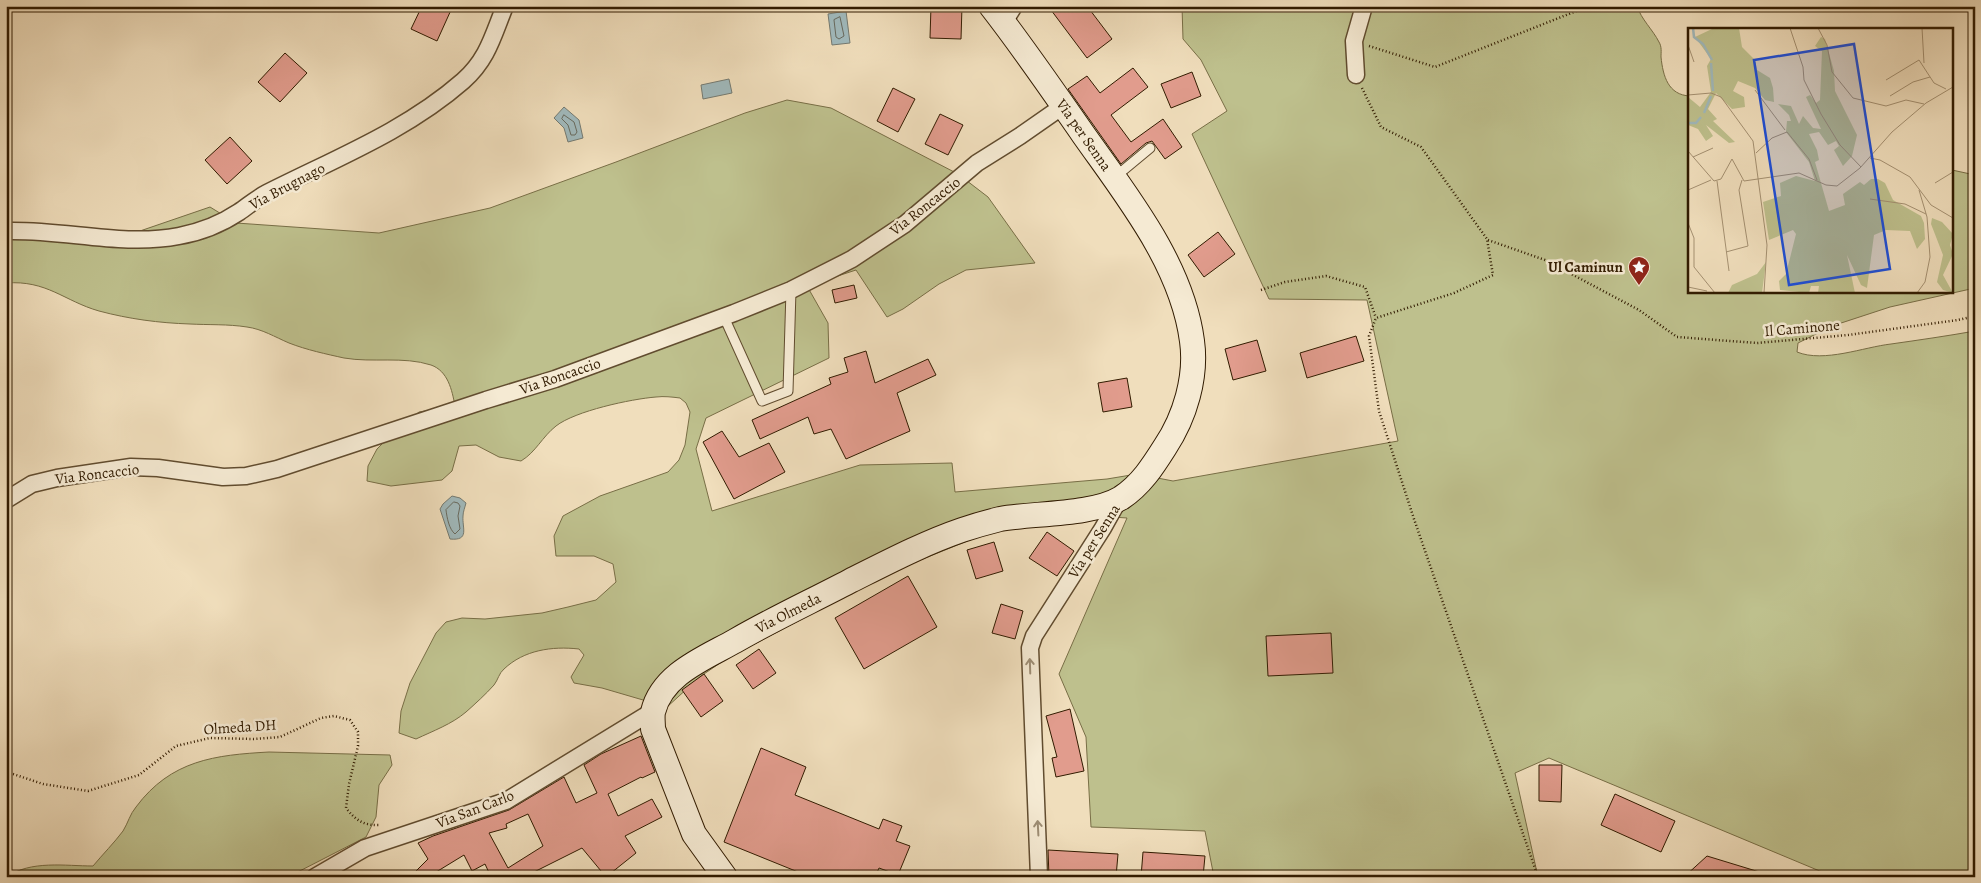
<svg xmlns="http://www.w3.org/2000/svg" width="1981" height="883" font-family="Alegreya,serif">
<rect width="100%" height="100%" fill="#f0debc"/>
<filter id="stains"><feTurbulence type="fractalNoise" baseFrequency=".004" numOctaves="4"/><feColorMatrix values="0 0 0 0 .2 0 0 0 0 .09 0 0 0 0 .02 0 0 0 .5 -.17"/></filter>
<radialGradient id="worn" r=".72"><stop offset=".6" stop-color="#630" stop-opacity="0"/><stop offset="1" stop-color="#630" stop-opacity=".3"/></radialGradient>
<g fill="#bec08d" stroke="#786e46">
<path d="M1182 6H1637C1641 19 1653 30 1659 42 1662 47 1661 52 1661 57 1663 76 1668 95 1690 96V291H1952V170L1975 175V288L1890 307 1832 326 1798 343 1797 352C1824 363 1864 347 1891 344 1919 340 1947 336 1975 331V877H1834L1549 758 1515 773 1538 877H1214L1205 831 1091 827 1086 737 1059 674 1127 518 1082 515 997 529 893 571 726 659 701 676 667 707 602 688 574 683 571 677 584 655 579 649C552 646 524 650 504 669 499 673 498 680 494 685 486 694 475 704 466 712 452 724 433 731 416 739L399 733 401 711 410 683 436 633 446 622 462 618 485 619 542 613 568 607 596 600 616 582 613 564 594 556H556L554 536 563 516 600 496 668 472 679 460 685 445 690 412 686 403 680 398C672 397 664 396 656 397 631 399 575 411 556 426 542 437 536 452 521 461L499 457 476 445 459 446 452 471 442 480 391 486 367 481 368 466 377 449 388 438 419 412 455 406C452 390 448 371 431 365 403 356 373 363 344 358 326 354 307 350 289 343 275 337 262 329 247 327 228 324 208 325 190 324 159 323 129 319 99 311 64 301 47 280 6 283V226L137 232 210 207 236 223 379 233 490 208 616 162 745 113 787 100 831 108 958 174 988 197 1035 263 966 270 939 284 903 309 887 317 856 270 807 286 828 323 829 358 706 418 696 449 712 511 860 465 952 463 955 492 1107 479 1137 474 1173 481 1398 441 1367 300 1269 299 1192 134 1227 111 1201 60 1183 39Z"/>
<path d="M269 752 390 755 392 765 379 785 376 817 366 837 288 877H7C30 860 66 866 93 866 103 854 114 843 123 831 128 823 130 814 136 807 171 760 215 755 269 752Z"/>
</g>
<g fill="#a0b9bc" stroke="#747a71">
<polygon points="846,11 850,43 832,45 828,14"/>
<polygon points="729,79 732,93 703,99 701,85"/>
<polygon points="564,107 579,120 583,138 568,142 564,128 554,118"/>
<path d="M452 496 460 498 466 503C465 507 463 512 463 516 462 528 470 541 450 539L440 509 443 504Z"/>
</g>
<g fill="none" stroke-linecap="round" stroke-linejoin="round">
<g stroke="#686a5e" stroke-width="1">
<polygon points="840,17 844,36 839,39 836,37 834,20"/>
<polygon points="564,115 574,122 577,132 575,135 571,135 568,125 562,119"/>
<path d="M454 502 458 503 460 506 458 516 460 529 455 534C449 529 447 518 446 510Z"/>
</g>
</g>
<g fill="#e19c8d" stroke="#311b00" fill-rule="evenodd">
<polygon points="422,6 444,6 451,10 437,41 411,29"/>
<polygon points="931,6 962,6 961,39 930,38"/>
<polygon points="1048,6 1087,6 1112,39 1087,58"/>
<polygon points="285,53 307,73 280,102 258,82"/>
<polygon points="1133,68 1148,87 1111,115 1131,142 1163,119 1182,147 1165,159 1152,141 1146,143 1121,164 1068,89 1087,76 1100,93"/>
<polygon points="1192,72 1201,96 1171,108 1161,84"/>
<polygon points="893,88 915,99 898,132 877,121"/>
<polygon points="940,114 963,125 948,155 925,144"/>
<polygon points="230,137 252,161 227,184 205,160"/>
<polygon points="1218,232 1235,254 1204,277 1188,255"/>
<polygon points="854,285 857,298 835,303 832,290"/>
<polygon points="1356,336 1364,361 1307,378 1300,353"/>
<polygon points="1257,340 1266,371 1233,380 1225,349"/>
<polygon points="866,351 875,383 928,359 936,375 897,393 910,431 846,459 831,429 814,434 808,417 760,439 752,420 831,384 829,378 848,372 844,358"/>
<polygon points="1127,378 1132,407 1103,412 1098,383"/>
<polygon points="722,431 739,457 769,443 785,472 734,499 703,442"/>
<polygon points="1047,532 1074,551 1057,576 1029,558"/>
<polygon points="994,542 1003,571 976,579 967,550"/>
<polygon points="908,576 937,627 864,669 835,618"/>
<polygon points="1001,604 1023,611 1015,639 992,633"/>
<polygon points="1331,633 1333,673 1268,676 1266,636"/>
<polygon points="759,649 776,673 753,689 736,665"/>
<polygon points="704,674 723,701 701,717 682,690"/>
<polygon points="1070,709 1084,771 1056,777 1052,758 1057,757 1046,716"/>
<path d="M641 736 655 772 642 778 641 777 608 794 618 816 652 799 662 817 625 836 636 853 606 877 582 848 524 877H491L485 864 472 871 464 855 428 877H410L428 859 418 843 433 836 509 810 564 777 576 803 597 793 584 765 601 754ZM528 814 543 846 508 868 489 833 507 828 506 824Z"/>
<polygon points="761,748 806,767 795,795 879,829 883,819 902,826 896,841 910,846 898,875 879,868 875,877 802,877 803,874 724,842"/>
<polygon points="1539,765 1562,765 1561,802 1539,801"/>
<polygon points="1615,794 1675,821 1661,852 1601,825"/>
<polygon points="1048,850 1118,854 1116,877 1049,877"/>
<polygon points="1143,852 1205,856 1203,877 1141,877"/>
<polygon points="1707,856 1766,874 1765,877 1684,877"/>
</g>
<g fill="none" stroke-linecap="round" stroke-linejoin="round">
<g stroke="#614c2f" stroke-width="11">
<g id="lane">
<polyline points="1115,177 1150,148"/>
<polyline points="724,317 762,401 788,391 791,290"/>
</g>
</g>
<g stroke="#614c2f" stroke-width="19">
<g id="street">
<polyline points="1004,22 1014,6"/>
<polyline points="1356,75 1354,41 1364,6"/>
<path d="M6 231C64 229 122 247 179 236 201 232 221 224 239 212 248 206 257 198 267 193 334 159 406 131 463 81 488 59 493 35 505 6"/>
<polyline points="6,500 32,484 57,478 131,467 158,468 223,477 246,476 277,469 486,400 555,379 734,313 791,290 852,259 905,224 977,163 1020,136 1063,106"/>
<polyline points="315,877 365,848 506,801 653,711"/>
<polyline points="1039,877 1030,648 1034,636 1103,528 1119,499"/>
</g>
</g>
<g stroke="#311b00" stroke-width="26">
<path id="secondary" d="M725 877 694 834 653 729C653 724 652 717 653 712 662 674 705 658 735 641 773 619 812 601 850 581 886 563 924 543 962 530 974 526 988 522 1000 519 1034 513 1093 515 1121 498 1141 485 1153 466 1165 447 1185 417 1197 377 1192 341 1182 264 1126 195 1083 134 1053 91 1023 47 991 6"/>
</g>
<g stroke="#311b00" stroke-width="2.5" stroke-dasharray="1 2.5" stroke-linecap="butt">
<polyline points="1369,46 1435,67 1589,6"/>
<polyline points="1362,88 1381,127 1421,147 1487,239 1493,275 1454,293 1376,318 1369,336 1379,411 1414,519 1538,877"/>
<polyline points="1488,240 1545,260 1639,310 1677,337 1757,343 1848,335 1958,320 1975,316"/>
<polyline points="1261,290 1285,282 1326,276 1365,287 1376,318"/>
<path d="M6 774H13L43 784 88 791 139 775 176 746 210 738 253 739 280 737 321 718 334 716 350 720 358 732V746L349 784 346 808C356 821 365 826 381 825"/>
</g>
<use href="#lane" stroke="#f5ead3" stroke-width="9"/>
<use href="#street" stroke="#f5ead3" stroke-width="16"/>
<use href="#secondary" stroke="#f5ead3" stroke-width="24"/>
</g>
<defs><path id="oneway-shaft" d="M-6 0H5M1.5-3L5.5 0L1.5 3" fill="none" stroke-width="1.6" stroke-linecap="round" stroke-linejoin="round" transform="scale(1.25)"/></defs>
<g stroke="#9d8d74">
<use href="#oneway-shaft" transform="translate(1030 666) rotate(-92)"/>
<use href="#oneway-shaft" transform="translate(1038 828) rotate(-93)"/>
</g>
<defs>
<g id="sight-pin" transform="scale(1.125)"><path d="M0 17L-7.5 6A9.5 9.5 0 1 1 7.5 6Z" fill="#8f2418" stroke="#f5ead3"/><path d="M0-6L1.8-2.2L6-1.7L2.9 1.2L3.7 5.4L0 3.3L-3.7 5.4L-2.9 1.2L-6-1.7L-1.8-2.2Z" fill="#fff"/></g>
</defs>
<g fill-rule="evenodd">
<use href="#sight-pin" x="1639" y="267"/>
</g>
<g text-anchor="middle" stroke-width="5" stroke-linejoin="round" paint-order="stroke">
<g font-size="15" fill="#311b00" stroke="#f5ead3">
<text transform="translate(1084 135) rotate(55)" y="5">Via per Senna</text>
<text transform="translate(287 186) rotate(-28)" y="5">Via Brugnago</text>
<text transform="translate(925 206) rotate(-38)" y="5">Via Roncaccio</text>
<text transform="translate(1802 328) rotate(-5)" y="5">Il Caminone</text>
<text transform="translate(560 376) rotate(-19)" y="5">Via Roncaccio</text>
<text transform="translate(97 474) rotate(-7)" y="5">Via Roncaccio</text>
<text transform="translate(1094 541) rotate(-58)" y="5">Via per Senna</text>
<text transform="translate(788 613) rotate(-27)" y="5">Via Olmeda</text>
<text transform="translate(240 727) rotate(-4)" y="5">Olmeda DH</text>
<text transform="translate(475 809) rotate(-21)" y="5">Via San Carlo</text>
</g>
<g font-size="15" font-weight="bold" fill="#311b00" stroke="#f5ead3" text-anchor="end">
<text x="1623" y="272">Ul Caminun</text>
</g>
</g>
<g transform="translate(1688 28)">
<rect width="265" height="265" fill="#f0debc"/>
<path d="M26 0H51L54 19 67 32 69 42 82 50 85 60 86 74 77 72 67 60 50 53 45 63 56 69 57 79 44 81 28 65 20 81 29 91 25 93 47 114 41 115 18 97 25 108 18 113 10 101 0 97V69L12 79 23 64 19 38 23 31 7 9ZM133 9 137 11 146 43 147 63 169 107 164 128 155 138 146 122 151 118 148 113 140 117 131 104 121 106 129 122 131 132 127 134 141 183 157 177 155 166 172 154 176 157 183 151H190L197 155 205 172 233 188 236 195 237 211 229 221 222 203 198 202 186 207 179 260 173 257 159 227 167 265H130L131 258H123L121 265 92 262 91 253 98 246 108 206 105 202 81 212 75 174 93 168 92 155 108 148 127 153 121 134 98 104 99 93H103L101 87 90 76 103 78 111 96 115 88 125 100 133 101 118 69 122 67 128 75 132 72 134 23 127 18ZM244 190 254 194 265 206 262 217 265 226 255 247 265 265 255 262 249 254 255 227 243 196ZM78 234 74 265H40L44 257 69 246Z" fill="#bec08d"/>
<path fill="none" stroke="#a0b9bc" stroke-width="2.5" d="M5 0 6 9 15 16 24 32M23 35 25 63M16 85 23 68M0 95H8L13 89"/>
<path fill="none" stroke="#a49071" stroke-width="1" d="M102 0 115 39 116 52 133 86 152 117 173 139M130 0 139 17 144 44 165 70 198 78 218 72 236 76M234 0 236 35M0 17 6 34M198 52 231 32 246 55 258 61M67 62 97 102M0 67 23 65 33 69 65 113 79 217 76 265M202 68 225 54 242 49M0 123 26 153 33 151 44 131 56 153 111 145 138 157 149 158 172 140 204 104 238 75 265 59M68 125 84 110 99 104 121 131 129 152M5 129 25 120M182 130 192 132 222 149 243 177 265 190M29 153 41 243M247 155 265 144M0 162 23 152M182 171 217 176 238 186M0 195 6 210V239L27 265M38 224 60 218 51 162 54 152M0 259 19 263M229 265 237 254 242 229 239 189 231 162"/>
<path fill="#1d4ed8" fill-opacity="0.15" stroke="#1d4ed8" stroke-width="2.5" d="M166 16 202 241 101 257 66 32Z"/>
<rect width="265" height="265" fill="none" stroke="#311b00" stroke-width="2.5"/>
</g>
<rect width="1981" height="883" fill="none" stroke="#f0debc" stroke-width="25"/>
<rect x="8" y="8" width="1966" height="868" fill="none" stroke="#311b00" stroke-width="2.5"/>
<rect x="12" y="12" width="1956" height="858" fill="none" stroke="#311b00"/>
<rect width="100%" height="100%" filter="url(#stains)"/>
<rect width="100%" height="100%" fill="url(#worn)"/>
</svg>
